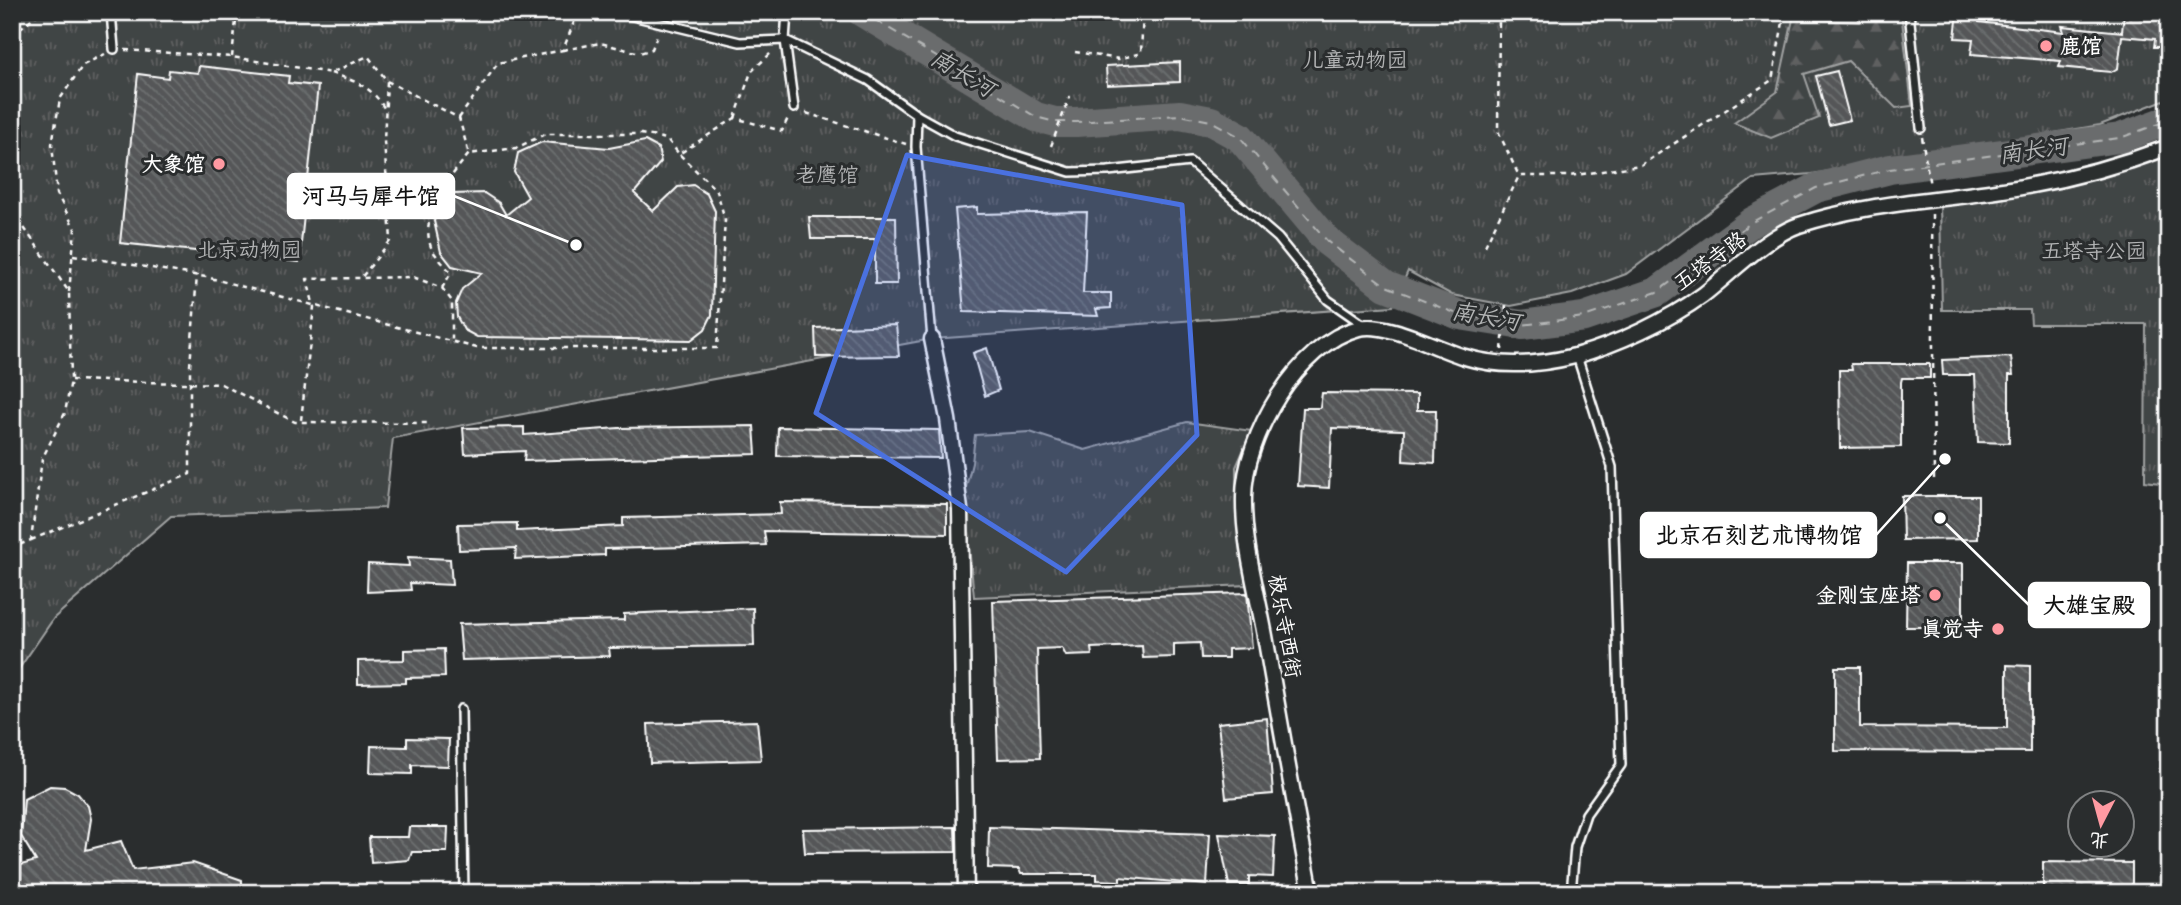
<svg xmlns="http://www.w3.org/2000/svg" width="2181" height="905" font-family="Itim,'LXGW WenKai TC',sans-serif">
<defs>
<pattern id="grass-tufts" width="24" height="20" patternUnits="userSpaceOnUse" patternTransform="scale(1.75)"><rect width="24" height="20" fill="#414445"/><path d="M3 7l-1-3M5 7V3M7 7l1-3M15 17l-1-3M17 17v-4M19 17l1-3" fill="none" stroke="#5e6061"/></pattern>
<pattern id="forest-firs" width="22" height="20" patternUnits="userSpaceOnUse" patternTransform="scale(1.75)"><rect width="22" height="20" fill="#414445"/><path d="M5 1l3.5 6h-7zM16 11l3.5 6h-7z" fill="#5e6061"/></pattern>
<pattern id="building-back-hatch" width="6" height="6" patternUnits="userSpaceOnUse" patternTransform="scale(1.75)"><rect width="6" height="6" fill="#555758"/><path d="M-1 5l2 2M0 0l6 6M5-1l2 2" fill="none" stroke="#6e7071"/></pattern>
</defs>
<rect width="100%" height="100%" fill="#2a2d2e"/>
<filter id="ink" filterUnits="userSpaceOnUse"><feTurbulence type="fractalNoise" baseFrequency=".0143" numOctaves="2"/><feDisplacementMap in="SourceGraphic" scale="14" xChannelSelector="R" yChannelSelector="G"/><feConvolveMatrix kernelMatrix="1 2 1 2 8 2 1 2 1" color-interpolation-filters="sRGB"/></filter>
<g filter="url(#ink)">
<g fill="url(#grass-tufts)" stroke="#a0a2a2" stroke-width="2">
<polygon points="12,12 2169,12 2169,98 2100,125 1812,174 1753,179 1626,274 1572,294 1511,306 1452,295 1408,271 1393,306 932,339 393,438 385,508 171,516 54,618 12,679"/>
<polygon points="2169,154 2169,484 2145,481 2146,324 2031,324 2030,310 1942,310 1940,203"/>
<polygon points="1187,422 1252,431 1236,467 1237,524 1248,585 974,597 964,495 972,463 975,435 1030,432 1085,450"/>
</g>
<polygon fill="url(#forest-firs)" stroke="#a0a2a2" stroke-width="2" points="1856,12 1901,12 1912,106 1896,108 1848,61 1804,74 1819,118 1771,138 1734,123 1777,92 1793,19 1860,22"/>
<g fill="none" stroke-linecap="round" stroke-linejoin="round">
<polyline stroke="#6a6c6d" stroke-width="30" points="862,12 1036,117 1055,122 1076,122 1180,115 1211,121 1240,137 1328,242 1386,286 1460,315 1522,325 1584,317 1657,292 1752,222 1816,188 1890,169 2120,138 2169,120"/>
<polyline stroke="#b4b6b6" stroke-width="2" stroke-dasharray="9 7" stroke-linecap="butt" points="862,12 1036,117 1055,122 1076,122 1180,115 1211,121 1240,137 1328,242 1386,286 1460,315 1522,325 1584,317 1657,292 1752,222 1816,188 1890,169 2120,138 2169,120"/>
</g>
<g fill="url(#building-back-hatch)" stroke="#fff" stroke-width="2">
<polygon points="1958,12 1980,12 1979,22 2064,32 2062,26 2122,32 2124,12 2169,12 2169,47 2154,47 2155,39 2122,36 2118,68 2111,72 2059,67 2061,61 1971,54 1973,39 1955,38"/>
<polygon points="1180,62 1180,82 1107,85 1106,66"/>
<polygon points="199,66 289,76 288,83 318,86 299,262 120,243 138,74 168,78 169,70 198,73"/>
<polygon points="1837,71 1850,120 1829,125 1816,76"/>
<polygon points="645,141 658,148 661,162 634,193 653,211 678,187 693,185 707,194 715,211 712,315 705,329 691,340 477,337 464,330 457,317 456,303 462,289 482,273 452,266 441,252 434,221 441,203 453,194 484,193 499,203 506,215 528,197 514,172 518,153 542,142 609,148"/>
<polygon points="977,207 977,214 1087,212 1083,293 1111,293 1111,308 1096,309 1098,316 964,312 955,209"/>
<polygon points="809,217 896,217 897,284 875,284 875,239 811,239"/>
<polygon points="896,325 899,356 816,357 815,328"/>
<polygon points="987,348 999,390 985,396 973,353"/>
<polygon points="2011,357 2013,375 2009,375 2009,443 1978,442 1975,375 1943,375 1942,360"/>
<polygon points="1851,364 1930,364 1930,378 1902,378 1901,382 1901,447 1840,448 1839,370 1852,370"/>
<polygon points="1322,393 1417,394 1417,410 1436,410 1435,463 1403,461 1404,430 1332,428 1329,488 1298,486 1303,408 1320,408"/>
<polygon points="754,426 756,454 524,461 525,451 465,454 463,428 524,427 524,435 619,428"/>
<polygon points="778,427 939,430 941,458 777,456"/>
<polygon points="1902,496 1978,496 1978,539 1903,540"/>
<polygon points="780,502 947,504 947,534 764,531 766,545 605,549 605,555 515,559 516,548 459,550 458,524 517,523 517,531 623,526 623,518 781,514"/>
<polygon points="408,557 450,559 452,585 410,583 411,590 367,592 368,564 409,566"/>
<polygon points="1907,563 1963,563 1963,627 1906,627"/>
<polygon points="1247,593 1252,648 1228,649 1228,658 1201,658 1200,643 1174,644 1174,657 1143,658 1142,646 1091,648 1092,655 1066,656 1062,648 1037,649 1040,758 998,759 993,601"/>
<polygon points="753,608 754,646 609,648 610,656 462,660 459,624 624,620 624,614"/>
<polygon points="444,649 445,677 406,678 406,683 358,684 358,661 404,660 404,650"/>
<polygon points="2007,665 2030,666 2030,752 1835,751 1835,667 1860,667 1860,727 2007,728"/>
<polygon points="1267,718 1273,794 1226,798 1218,723"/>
<polygon points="757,721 761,760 650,763 648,724"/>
<polygon points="407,738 449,739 448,766 412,765 412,774 370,773 371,746 407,747"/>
<polygon points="50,786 65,787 78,794 88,806 91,819 86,850 121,841 133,870 193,863 242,880 242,893 21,893 21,865 36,861 21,836 24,799"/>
<polygon points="409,827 448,827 447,852 412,852 409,860 371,863 369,837 408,837"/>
<polygon points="955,827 956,852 805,853 803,829"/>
<polygon points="989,827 1210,834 1207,885 1120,877 1120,881 1097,880 1097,874 1021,874 1019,869 988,868"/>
<polygon points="1219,834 1275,836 1273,877 1249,876 1249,885 1229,885"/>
<polygon points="2043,862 2132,863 2132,893 2043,893"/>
</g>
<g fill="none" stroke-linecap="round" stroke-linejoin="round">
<g stroke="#fff" stroke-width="12">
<g id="lane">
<polyline points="111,12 114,49"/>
<polyline points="616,12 740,42 785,40 868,80 917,115 916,147 932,339"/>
<polyline points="787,12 785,40 794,108"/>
<polyline points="1909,12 1921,128"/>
<polyline points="917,115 955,136 1070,172 1108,171 1190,162 1278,238 1328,300 1364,325"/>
<polyline points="461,709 464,893"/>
<polyline points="1571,893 1575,847 1586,814 1621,765 1612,467 1577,356"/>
</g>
</g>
<g stroke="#fff" stroke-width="19">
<g id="street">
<polyline points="932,339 948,419 960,509 966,893"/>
<path d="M1311 893C1295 807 1280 722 1265 636 1257 591 1243 543 1244 497 1244 437 1298 343 1359 328 1387 321 1437 349 1465 357 1501 368 1539 365 1575 356 1618 344 1667 321 1703 295 1730 274 1767 236 1799 225 1863 204 1930 201 1996 191 2055 183 2113 168 2169 147"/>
</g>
</g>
<g stroke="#fff" stroke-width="2.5" stroke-dasharray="5 5" stroke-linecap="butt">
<polyline points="1499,12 1498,131 1519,176"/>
<polyline points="12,35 40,12"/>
<path d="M125 50 232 57 331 73 368 56 387 81 384 141 391 240 361 278 413 277 442 288 451 273C445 265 435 256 431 247 419 214 449 178 469 154L516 148 545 134H641L667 139 679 154 735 118 782 131 788 118"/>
<polyline points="563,50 600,43 640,53 652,49 658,33"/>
<polyline points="1075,52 1119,59 1141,53 1143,12"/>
<polyline points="232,57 237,12"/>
<path d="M331 73C354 81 372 86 384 108"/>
<polyline points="387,81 459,118 469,154"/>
<polyline points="806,113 906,144"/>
<polyline points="459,118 498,63 563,50 578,12"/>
<polyline points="735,118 751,72 772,52"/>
<polyline points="1922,137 1930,186"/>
<polyline points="1051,146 1070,96"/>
<polyline points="12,180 20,222 69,292 71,380 65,413 42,459 31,540 12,548"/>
<polyline points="1932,214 1934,483"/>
<polyline points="1485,246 1519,176 1569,176 1641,165 1772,80 1785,12"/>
<polyline points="73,255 206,277 477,348 717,348 725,220 717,191 679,154"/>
<polyline points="442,288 452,301 452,341"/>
<polyline points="69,292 75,229 57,194 52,144 60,99 83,65 105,54"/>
<polyline points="1502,350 1506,305"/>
<polyline points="71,380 221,384 295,422 431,423"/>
<polyline points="301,420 314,307 307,279 361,278"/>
<polyline points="31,540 190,474 190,366 197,275"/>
</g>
<use href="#lane" stroke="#2a2d2e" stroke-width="7"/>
<use href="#street" stroke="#2a2d2e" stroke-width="14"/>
</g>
</g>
<path fill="#4a71e0" fill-opacity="0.2" stroke="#4a71e0" stroke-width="5" stroke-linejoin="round" d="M907 155 1182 205 1197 435 1066 572 816 413Z"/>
<g fill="#ff9aa2" stroke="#2a2d2e" stroke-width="2.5">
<circle cx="2046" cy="46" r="7"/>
<circle cx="219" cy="164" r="7"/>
<circle cx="1935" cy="595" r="7"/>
<circle cx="1998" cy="629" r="7"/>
</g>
<g text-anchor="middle" stroke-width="6" stroke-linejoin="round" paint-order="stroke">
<g font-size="21" font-weight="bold" fill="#fff" stroke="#2a2d2e" text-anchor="end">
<text x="2060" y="53" text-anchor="start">鹿馆</text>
<text x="205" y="171">大象馆</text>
<text x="1921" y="602">金刚宝座塔</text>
<text x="1984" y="636">真觉寺</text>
</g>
<g font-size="21" fill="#b3b4b5" stroke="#2a2d2e">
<text x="1355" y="67">儿童动物园</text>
<text x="827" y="182">老鹰馆</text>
<text x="249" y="257">北京动物园</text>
<text x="2094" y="258">五塔寺公园</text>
</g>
<g font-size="21" fill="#fff" stroke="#2a2d2e">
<text transform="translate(1710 261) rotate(-36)" y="7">五塔寺路</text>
<text transform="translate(1285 626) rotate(80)" y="7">极乐寺西街</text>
</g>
<g font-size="23" font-style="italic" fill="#b4b6b6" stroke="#2a2d2e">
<text transform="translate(963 73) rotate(31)" y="8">南长河</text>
<text transform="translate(2033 150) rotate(-8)" y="8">南长河</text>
<text transform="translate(1486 316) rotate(10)" y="8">南长河</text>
</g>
</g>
<path fill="none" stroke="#fff" stroke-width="2.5" d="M576 245L454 196M1945 459L1876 535M1940 518L2029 605"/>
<g fill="#fff" stroke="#2a2d2e" stroke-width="2.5">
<circle cx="576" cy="245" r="7"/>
<circle cx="1945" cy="459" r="7"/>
<circle cx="1940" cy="518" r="7"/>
</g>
<g fill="#fff" stroke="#fff" stroke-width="2.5">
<rect x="288" y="174" width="166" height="44" rx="7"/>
<rect x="1641" y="513" width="235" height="44" rx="7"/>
<rect x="2029" y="583" width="120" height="44" rx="7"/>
</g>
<g font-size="23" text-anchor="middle" font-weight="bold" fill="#111">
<text x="371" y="204">河马与犀牛馆</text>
<text x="1759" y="543">北京石刻艺术博物馆</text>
<text x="2089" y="613">大雄宝殿</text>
</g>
<rect width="2181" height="905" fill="none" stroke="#2a2d2e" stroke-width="42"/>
<rect x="21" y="21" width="2139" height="863" fill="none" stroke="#fff" stroke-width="2.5" filter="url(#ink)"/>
<g transform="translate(2101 824) rotate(186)"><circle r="33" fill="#2a2d2e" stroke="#7f8182" stroke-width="2"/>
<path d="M0-5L12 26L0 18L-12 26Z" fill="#ff9aa2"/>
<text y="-10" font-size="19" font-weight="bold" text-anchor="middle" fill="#ffffff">北</text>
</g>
</svg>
